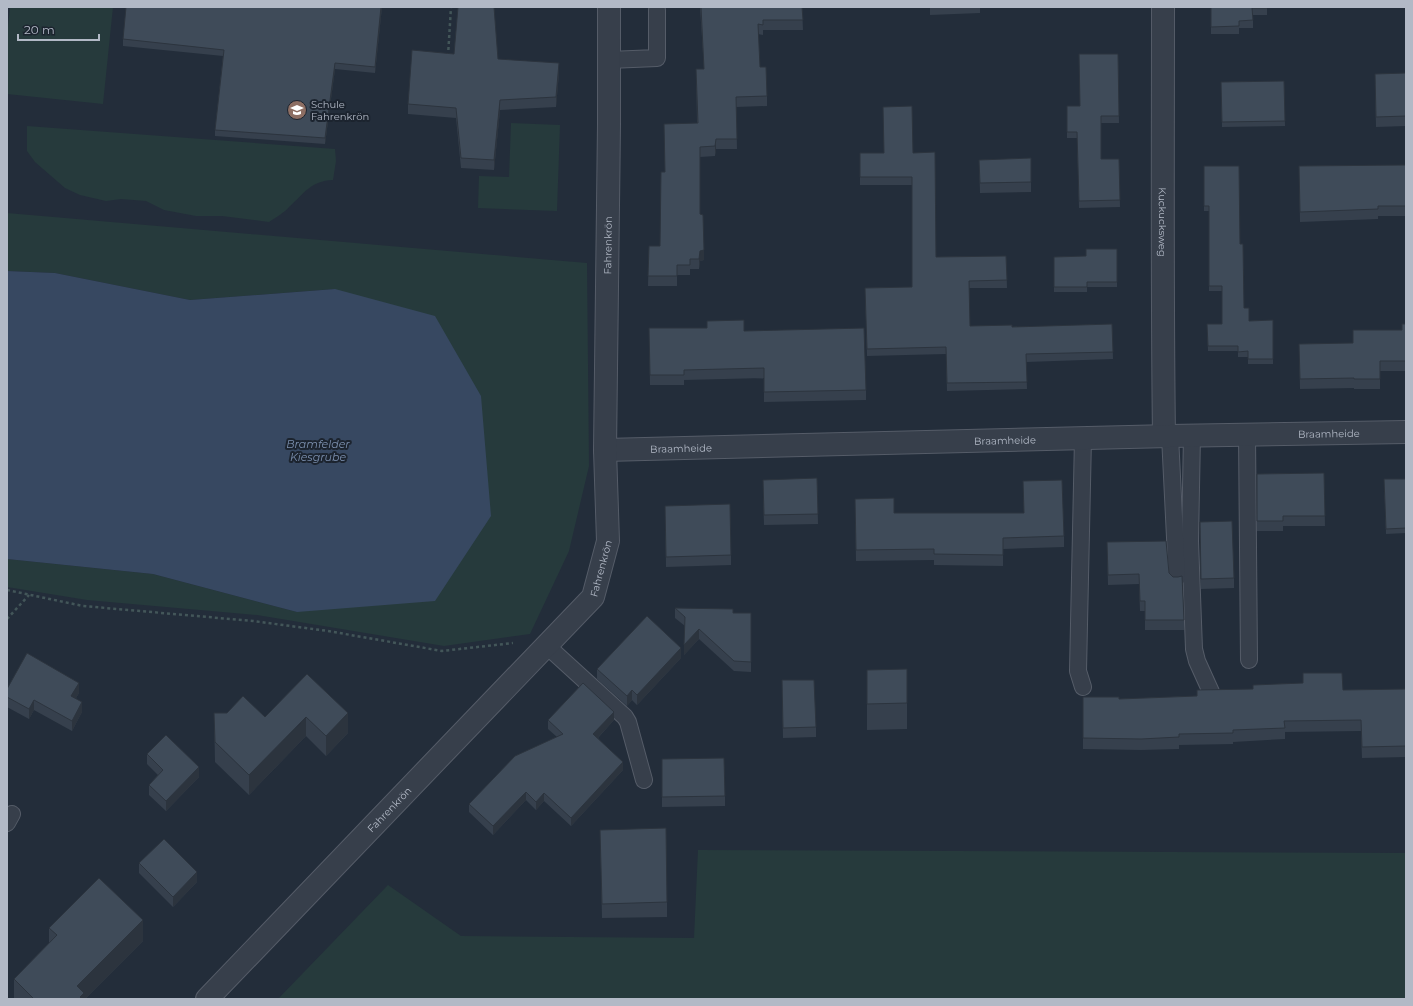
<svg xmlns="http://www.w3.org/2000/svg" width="1413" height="1006" font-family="Montserrat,sans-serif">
<rect width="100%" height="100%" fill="#232d3a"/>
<g fill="#263a3c">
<polygon points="10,7 113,7 103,104 7,94 7,36"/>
<polygon points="511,123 560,125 557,211 478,208 479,176 509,177"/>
<path d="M27 126 335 149 336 161 333 180C310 181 305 193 289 207 284 213 276 217 269 222L222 216H196L164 210 146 201 121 199 106 201 80 195 65 188 35 162 27 151Z"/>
<polygon points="7,213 587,263 589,466 569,551 530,634 444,646 257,615 87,600 7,587 7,559 153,574 297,612 335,289 190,300 55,273 7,271"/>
<polygon points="698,850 1406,853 1406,999 278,999 388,885 461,936 694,938"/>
</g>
<polygon fill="#374861" points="7,271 55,273 190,300 335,289 435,316 481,396 491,516 435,601 297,612 153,574 7,559"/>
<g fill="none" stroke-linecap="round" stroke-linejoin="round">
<g stroke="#555c68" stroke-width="18">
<g id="lane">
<polyline points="609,60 657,58 657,10"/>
<polyline points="1192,435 1190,541 1194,649 1197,661 1211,692"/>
<polyline points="1247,435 1249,660"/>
<polyline points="1170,436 1177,578"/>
<polyline points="1083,438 1078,671 1083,687"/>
<polyline points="546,645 625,717 628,722 644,780"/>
<polyline points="7,823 12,814"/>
</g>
</g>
<g stroke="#555c68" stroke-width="24">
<g id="street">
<path id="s1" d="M1163 7C1163 150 1162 293 1164 436"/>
<path id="s2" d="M605 450 1170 436 1406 432"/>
<path id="s3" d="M207 999 593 597 608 541 605 450 609 124V7"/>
</g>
</g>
<g stroke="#435659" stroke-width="2.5" stroke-dasharray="3 3" stroke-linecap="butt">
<polyline points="448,56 451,7"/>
<polyline points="7,590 83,606 253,621 328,631 442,651 513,643"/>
<polyline points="7,619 29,595"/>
</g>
<use href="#lane" stroke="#373f4b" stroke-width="16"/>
<use href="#street" stroke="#373f4b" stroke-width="22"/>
</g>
<g fill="#36404d">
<polygon points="382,7 375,73 335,69 325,144 215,136 215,130 223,56 123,46 123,39"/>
<polygon points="700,7 802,7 803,30 763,30 763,35 758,34 760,67 767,96 767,106 736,107 737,149 716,149 715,156 700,157 700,214 704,260 700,261 699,269 690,269 690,275 677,275 677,286 648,286 649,246 660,246 665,172 697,123 696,69 704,69"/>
<polygon points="930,7 980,7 980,13 930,15"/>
<polygon points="1211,7 1304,7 1267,8 1267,15 1253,15 1253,28 1239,28 1239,34 1211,34"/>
<polygon points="1118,54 1119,123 1101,123 1101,159 1119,159 1120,207 1079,208 1077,138 1067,138 1067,106 1080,106"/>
<polygon points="498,59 559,73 556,107 500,110 494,170 461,168 456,118 408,114 408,104"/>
<polygon points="1406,73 1406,126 1376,127 1375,84"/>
<polygon points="1284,81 1285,126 1222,127 1221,82"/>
<polygon points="860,153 913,153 936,257 1006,256 1007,288 969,288 970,326 1012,327 1112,324 1113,359 1026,362 1027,389 947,391 946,354 867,356 865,288 912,287 912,185 860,185"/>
<polygon points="1031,158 1031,192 980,193 979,160"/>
<polygon points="1406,165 1406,216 1378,216 1378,219 1300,222 1299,166"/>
<polygon points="1204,166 1240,244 1244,308 1249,321 1273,320 1273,364 1248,364 1248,357 1238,357 1238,351 1208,351 1207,324 1222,324 1222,291 1209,291 1209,211 1204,211"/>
<polygon points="1117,249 1117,287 1087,287 1087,292 1054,292 1054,257 1086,256"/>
<polygon points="1406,324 1406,371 1380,371 1380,389 1354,389 1354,388 1300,389 1299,344 1353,343 1402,330"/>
<polygon points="649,328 744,331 866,390 866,400 764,402 764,378 684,380 684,385 650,385"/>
<polygon points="1324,473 1325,526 1283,526 1283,531 1257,531 1257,474"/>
<polygon points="817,478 818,524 764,525 763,490"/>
<polygon points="1384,479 1406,479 1406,533 1386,534"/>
<polygon points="1023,481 1064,536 1064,547 1003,549 1003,566 934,565 934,560 856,561 855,499 894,513 1024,513"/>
<polygon points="665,506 731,555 731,565 666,567"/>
<polygon points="1200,532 1234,578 1234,588 1201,589"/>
<polygon points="1107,542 1169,573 1184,620 1184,630 1145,630 1145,611 1140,611 1139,584 1108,585"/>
<polygon points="675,608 733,613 751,613 751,672 734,671 699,639 684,655 685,626 675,618"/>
<polygon points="681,658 637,705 632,700 627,706 597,679 597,669"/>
<polygon points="867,670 907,703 907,729 867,730"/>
<polygon points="307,674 348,733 326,756 306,736 249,795 215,762 214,713 227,713 265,717"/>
<polygon points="7,689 79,693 76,698 82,712 72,731 34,710 29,719 7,707"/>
<polygon points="1406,689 1406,757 1362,758 1361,731 1285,732 1285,739 1233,742 1233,744 1179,745 1179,749 1141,750 1083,749 1083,697 1119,699 1343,690"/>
<polygon points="782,690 816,727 816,737 783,738"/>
<polygon points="548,720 614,720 598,738 623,770 571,826 544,801 536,810 526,800 493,835 469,812 469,804 557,737 548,729"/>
<polygon points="147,754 199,777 166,811 149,795 149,785 158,775 147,764"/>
<polygon points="662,759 725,796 725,806 662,807"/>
<polygon points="600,830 667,902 667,917 602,918"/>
<polygon points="139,863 197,882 173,907 139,873"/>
<polygon points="49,928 143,941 85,999 14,999 14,979 49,943"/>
</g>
<g fill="#2c343e">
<polygon points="381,7 382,7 375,73 375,67"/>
<polygon points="335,63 335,69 325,144 325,138"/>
<polygon points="559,63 559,73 556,107 556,97"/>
<polygon points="500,100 500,110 494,170 494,160"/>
<polygon points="716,139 716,149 715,156 715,146"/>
<polygon points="704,250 704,260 700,261 699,269 699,259 700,251"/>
<polygon points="699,629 699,639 684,655 684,645"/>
<polygon points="681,648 681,658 637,705 637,695"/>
<polygon points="79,683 79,693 71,706 71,696"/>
<polygon points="632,690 632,700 627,706 627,696"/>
<polygon points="34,700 34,710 29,719 29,709"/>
<polygon points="82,702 82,712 72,731 72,721"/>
<polygon points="614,712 614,720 593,743 593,734"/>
<polygon points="348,713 348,733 326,756 326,736"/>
<polygon points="306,717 306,736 249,795 249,775"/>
<polygon points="623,762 623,770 571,826 571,818"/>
<polygon points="199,767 199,777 166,811 166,801"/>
<polygon points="526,792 526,800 493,835 493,826"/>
<polygon points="544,793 544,801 536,810 536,802"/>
<polygon points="197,872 197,882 173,907 173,897"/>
<polygon points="143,920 143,941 85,999 77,999 77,986"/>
</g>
<g fill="#3f4b59" stroke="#2c343e">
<polygon points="126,7 381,7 375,67 335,63 325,138 215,130 224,50 123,39"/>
<polygon points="458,7 494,7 498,59 559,63 556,97 500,100 494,160 461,158 456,108 408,104 412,50 454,54"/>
<polygon points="701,7 802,7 803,20 763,20 763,25 758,24 760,67 766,67 767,96 736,97 737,139 716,139 715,146 700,147 700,214 703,215 704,250 700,251 699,259 690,259 690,265 677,265 677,276 648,276 649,246 660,246 661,172 665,172 664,124 698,123 696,69 704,69"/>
<polygon points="1211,7 1267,7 1267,8 1252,8 1253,20 1239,21 1239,26 1211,27"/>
<polygon points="1079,54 1118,54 1119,116 1101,116 1101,159 1119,159 1120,200 1079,201 1077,132 1067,132 1067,106 1080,106"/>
<polygon points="1406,73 1406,116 1376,117 1375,74"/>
<polygon points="1284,81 1285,121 1222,122 1221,82"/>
<polygon points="912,106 913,153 935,152 936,257 1006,256 1007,280 969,281 970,326 1012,325 1012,327 1112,324 1113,352 1026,354 1027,382 947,383 946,347 867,349 865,288 912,287 912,177 860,177 860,153 884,153 883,107"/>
<polygon points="1031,158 1031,182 980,183 979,160"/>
<polygon points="1406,165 1406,206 1378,206 1378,209 1300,212 1299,166"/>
<polygon points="1204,166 1239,166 1240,244 1243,244 1244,308 1249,308 1249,321 1273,320 1273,359 1248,359 1248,351 1238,352 1238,346 1208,346 1207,324 1222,324 1222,286 1209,286 1209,206 1204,206"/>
<polygon points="1086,249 1117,249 1117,282 1087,282 1087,287 1054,287 1054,257 1086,256"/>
<polygon points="744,320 744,331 864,328 866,390 764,392 764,368 684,370 684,375 650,375 649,328 707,328 707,321"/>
<polygon points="1402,324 1406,324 1406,361 1380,361 1380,379 1354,379 1354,378 1300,379 1299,344 1353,343 1353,330 1402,330"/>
<polygon points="1324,473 1325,516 1283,516 1283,521 1257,521 1257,474"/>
<polygon points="817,478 818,514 764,515 763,480"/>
<polygon points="1384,479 1406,479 1406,528 1386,529"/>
<polygon points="1062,480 1064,536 1003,538 1003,555 934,554 934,549 856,550 855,499 894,498 894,513 1024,513 1023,481"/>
<polygon points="730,504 731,555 666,557 665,506"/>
<polygon points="1232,521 1234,578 1201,579 1200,522"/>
<polygon points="1166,541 1169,573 1173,577 1178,577 1182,576 1184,620 1145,620 1145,601 1140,601 1139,574 1108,575 1107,542"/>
<polygon points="675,608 733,609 733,613 751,613 751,662 734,661 699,629 684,645 685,617"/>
<polygon points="647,616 681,648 637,695 632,690 627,696 597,669"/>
<polygon points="27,653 79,683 71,696 82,702 72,721 34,700 29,709 7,697 7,689"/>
<polygon points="907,669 907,703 867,704 867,670"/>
<polygon points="1303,673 1342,673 1343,690 1406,689 1406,746 1362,747 1361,720 1284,721 1285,728 1233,730 1233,733 1179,734 1179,737 1141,739 1083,738 1083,697 1119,697 1119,699 1197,696 1197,690 1253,689 1253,685 1303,683"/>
<polygon points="307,674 348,713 326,736 306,717 249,775 215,742 214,713 227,713 243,696 265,717"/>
<polygon points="782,680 814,680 816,727 783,728"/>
<polygon points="583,683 614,712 593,734 623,762 571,818 544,793 536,802 526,792 493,826 469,804 515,756 563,734 548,720"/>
<polygon points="166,735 199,767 166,801 149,785 163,770 147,754"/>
<polygon points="724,758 725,796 662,797 662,759"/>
<polygon points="666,828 667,902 602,904 600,830"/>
<polygon points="164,839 197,872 173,897 139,863"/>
<polygon points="99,878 143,920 77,986 84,993 80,997 82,999 34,999 14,979 57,935 49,928"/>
</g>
<defs>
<g id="school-disc" transform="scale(1)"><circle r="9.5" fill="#8d6e63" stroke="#1c242f"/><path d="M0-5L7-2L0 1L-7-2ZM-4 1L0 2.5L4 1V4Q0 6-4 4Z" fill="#fff"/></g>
</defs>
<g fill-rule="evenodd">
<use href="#school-disc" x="297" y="110"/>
</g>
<g text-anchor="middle" stroke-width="4" stroke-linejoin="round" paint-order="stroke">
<g font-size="10" fill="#b2b9c6" stroke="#1c242f" text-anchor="start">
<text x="311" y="108">Schule<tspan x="311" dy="12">Fahrenkrön</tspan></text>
</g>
<g font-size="10" fill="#b2b9c6" stroke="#1c242f">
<text dy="4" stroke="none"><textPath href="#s1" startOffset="215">Kuckucksweg</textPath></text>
<text dy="4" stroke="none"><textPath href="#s3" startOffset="911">Fahrenkrön</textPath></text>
<text dy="4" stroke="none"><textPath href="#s2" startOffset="724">Braamheide</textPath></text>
<text dy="4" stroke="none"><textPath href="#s2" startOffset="400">Braamheide</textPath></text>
<text dy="4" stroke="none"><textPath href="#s2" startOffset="76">Braamheide</textPath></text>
<text dy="4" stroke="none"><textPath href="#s3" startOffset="587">Fahrenkrön</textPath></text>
<text dy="4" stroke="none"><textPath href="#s3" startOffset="263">Fahrenkrön</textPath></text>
</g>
<g font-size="11" font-style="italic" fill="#7b8fae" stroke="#1c242f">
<text x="318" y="448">Bramfelder<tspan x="318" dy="13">Kiesgrube</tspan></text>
</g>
</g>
<rect width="1413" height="1006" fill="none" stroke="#b2b9c6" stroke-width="16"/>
<path d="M18 34v6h81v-6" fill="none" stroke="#b2b9c6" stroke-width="2"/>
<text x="24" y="34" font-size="12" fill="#b2b9c6" stroke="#1c242f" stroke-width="3" paint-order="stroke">20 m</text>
</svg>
